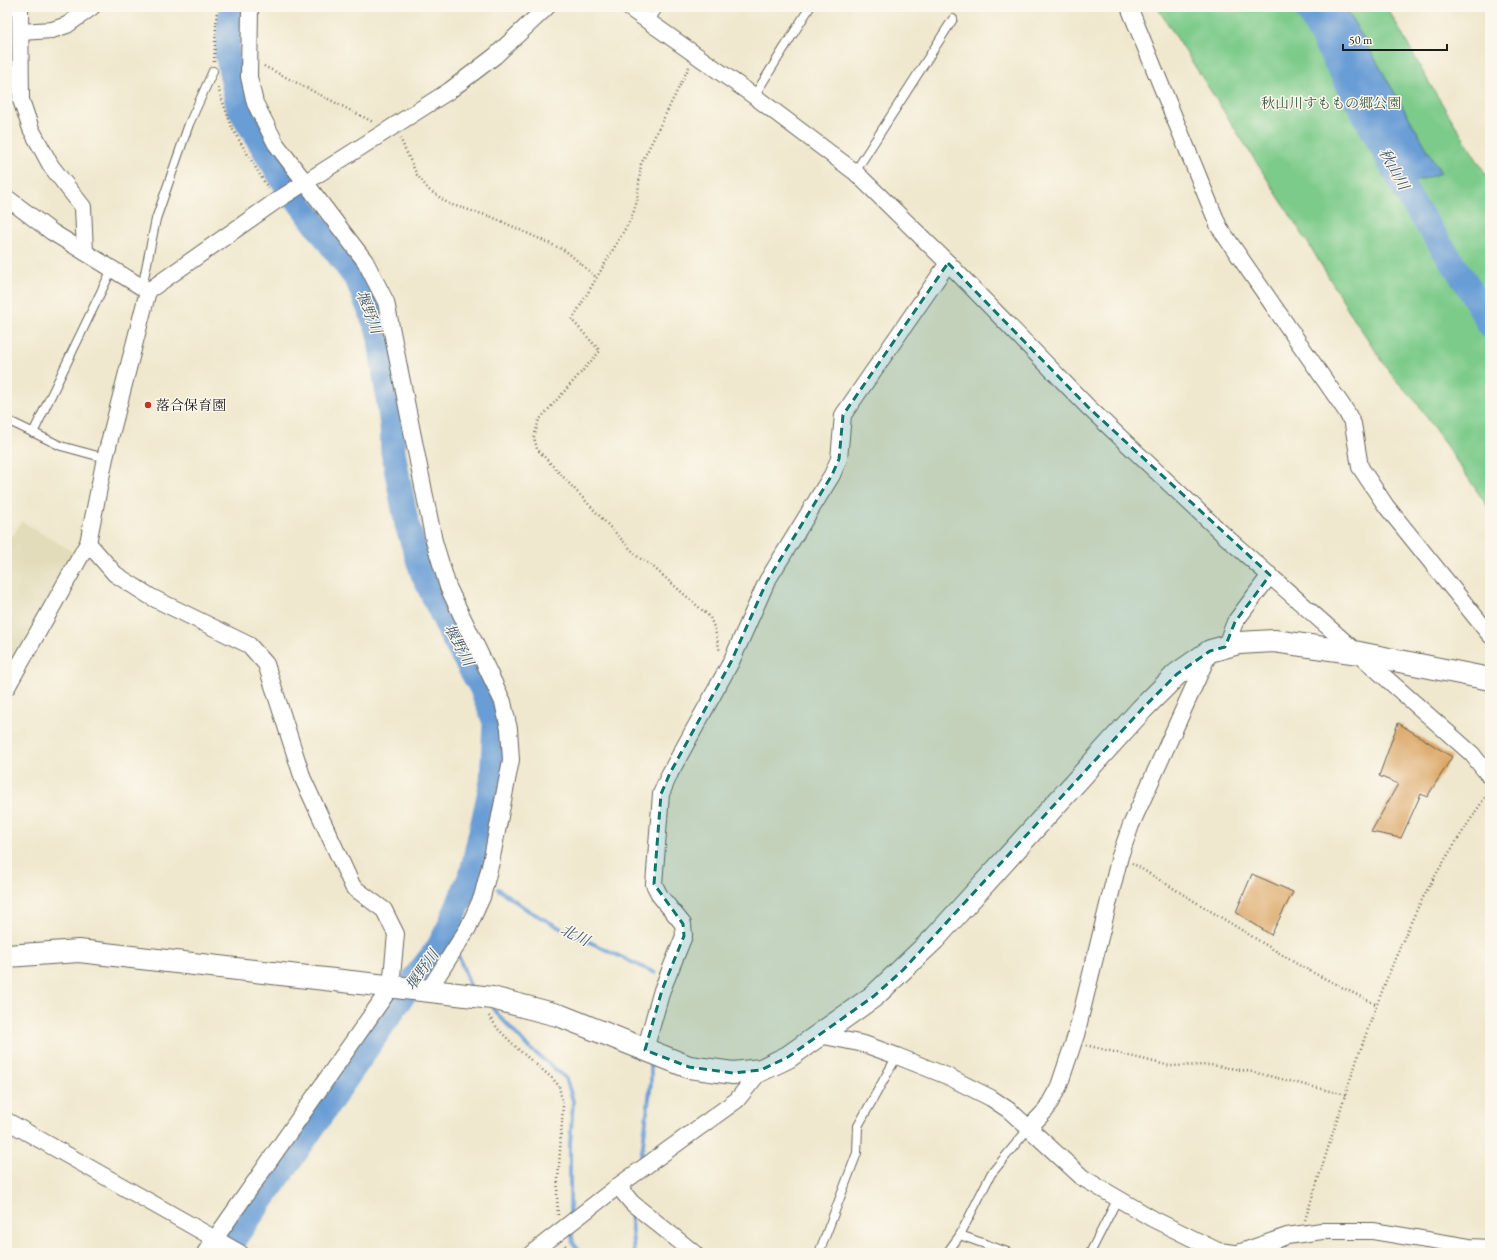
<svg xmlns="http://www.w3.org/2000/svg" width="1497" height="1260" font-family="'EB Garamond','Noto Serif JP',serif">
<rect width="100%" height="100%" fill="#fbf7ec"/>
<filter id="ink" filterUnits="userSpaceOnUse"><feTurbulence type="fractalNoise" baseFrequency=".025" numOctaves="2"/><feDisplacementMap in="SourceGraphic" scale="8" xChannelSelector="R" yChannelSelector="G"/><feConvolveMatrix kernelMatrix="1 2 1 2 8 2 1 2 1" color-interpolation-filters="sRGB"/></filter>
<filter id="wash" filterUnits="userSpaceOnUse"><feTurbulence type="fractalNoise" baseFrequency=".012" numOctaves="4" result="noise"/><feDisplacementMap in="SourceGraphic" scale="16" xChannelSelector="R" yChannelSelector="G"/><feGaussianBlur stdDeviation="0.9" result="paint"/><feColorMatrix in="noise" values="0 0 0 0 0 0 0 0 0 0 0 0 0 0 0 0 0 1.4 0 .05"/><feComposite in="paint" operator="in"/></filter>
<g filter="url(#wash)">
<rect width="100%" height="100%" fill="#f0e8ce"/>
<polygon fill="#e2dcba" points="21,521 75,553 7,671 7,533 13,536"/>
<polygon fill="#7dcb8a" stroke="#4c7453" points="1157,7 1387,7 1428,81 1490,181 1490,510 1417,403 1393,377 1351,314 1308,243"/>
<polygon fill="#699dd5" stroke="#425c78" points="1315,7 1345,7 1441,173 1413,182"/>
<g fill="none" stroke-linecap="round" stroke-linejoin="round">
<g stroke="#699dd5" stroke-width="4">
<polyline points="498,889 529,911 562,929 655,973"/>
<polyline points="455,914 457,926"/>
<polyline points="459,957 470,986"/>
<polyline points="493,1009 527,1046 566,1078 573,1101 570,1143 570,1217"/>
<polyline points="641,1160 651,1082 651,1061"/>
<polyline points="630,1211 634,1253"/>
<polyline points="571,1228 573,1243 581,1253"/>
</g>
<g stroke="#699dd5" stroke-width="25">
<polyline points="1306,7 1410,199 1467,284 1490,326"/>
<polyline points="224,1253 287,1165 417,975 438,948 448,929 472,872 492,782 495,722 481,687 455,642 423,574 407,525 393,452 392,426 379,333 358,281 282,179 238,106 227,53 231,7"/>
</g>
</g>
<g id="blocks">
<g fill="#dba665">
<polygon points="1398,723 1452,757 1427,797 1421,794 1401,838 1371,832 1398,784 1379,776"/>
<polygon points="1252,874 1293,892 1271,935 1236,912"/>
</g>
</g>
</g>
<g filter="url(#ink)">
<use href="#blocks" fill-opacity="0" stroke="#66635a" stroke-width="1"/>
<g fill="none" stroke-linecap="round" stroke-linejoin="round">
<g stroke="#66635a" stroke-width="10">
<g id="lane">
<polyline points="649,22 659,7"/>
<polyline points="754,96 810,7"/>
<polyline points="855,172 953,19"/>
<polyline points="142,288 156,219 189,124 213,71"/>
<polyline points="7,420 61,446 105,458"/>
<polyline points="33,433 112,269"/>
<polyline points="960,1235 1010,1253"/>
<polyline points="819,1253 857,1153 858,1126 897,1056"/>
<polyline points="947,1253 960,1235 991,1174 1028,1129"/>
<polyline points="1090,1253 1118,1198"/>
</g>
</g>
<g stroke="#66635a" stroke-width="18">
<g id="street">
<polyline points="20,7 21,100 31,129 51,166 83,207 85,252"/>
<polyline points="250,7 249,77 255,103 276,144 365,261 386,302 434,541 448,587 503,702 509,729 511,760 491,862 482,897 468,928 428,991"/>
<polyline points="628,7 754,96 855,172 948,263 1088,407 1225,536 1472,754 1490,777"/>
<polyline points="1129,7 1219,227 1346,411 1353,424 1360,467 1386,506 1490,635"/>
<polyline points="21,32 52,30 67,25 92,7"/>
<polyline points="7,198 52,232 148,291"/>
<polyline points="88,543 115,574 151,597 249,645 266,664 303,779 353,887 384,910 396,934 391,987 205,1253"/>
<polyline points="1225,647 1235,622 1270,575"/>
<polyline points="7,687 88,543 105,458 148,291 276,201 449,91 495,56 547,7"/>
<polyline points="819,1035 864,1044 897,1056 947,1076 991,1098 1010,1111 1083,1178 1153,1219 1218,1251 1235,1253"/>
<polyline points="645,1050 662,990 684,936 683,924 660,896 654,884 661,794 670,773 731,662 767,581 832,475 839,459 843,415 948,263"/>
<polyline points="7,1121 240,1253"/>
<polyline points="1028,1129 1046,1110 1059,1086 1076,1035 1120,856 1131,825 1210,651"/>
<polyline points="618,1186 632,1203 694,1253"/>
<polyline points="532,1253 618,1186 737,1100 761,1070"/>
<polyline points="1238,1253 1287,1236 1322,1231 1373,1231 1469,1247 1490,1248"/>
</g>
</g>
<g stroke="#66635a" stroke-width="24">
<polyline id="secondary" points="7,956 79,951 492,998 561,1016 689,1067 733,1073 761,1070 788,1057 874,996 934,939 1142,709 1177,674 1210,651 1239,643 1274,641 1359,653 1490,679"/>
</g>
<g stroke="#66635a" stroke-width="2.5" stroke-dasharray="1 3" stroke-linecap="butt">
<polyline points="214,62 217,7"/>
<polyline points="264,66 373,122"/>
<polyline points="689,67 641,164 637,201 632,217 572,320 600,351 539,420 534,437 537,449 638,557 652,566 710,617 715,630 720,652"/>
<polyline points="218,88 232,128 269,190"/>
<polyline points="400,138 417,175 429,190 449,204 492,217 566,251 597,278"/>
<polyline points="1132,863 1302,967 1377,1005"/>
<polyline points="489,1016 498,1029 519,1050 552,1078 559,1086 563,1106 557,1195 558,1215"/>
<polyline points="1086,1045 1170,1066 1211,1065 1253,1072 1346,1095"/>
<path d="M1305 1220C1338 1118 1368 1015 1413 918 1433 874 1463 832 1489 791"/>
<polyline points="565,1245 570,1253"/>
</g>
<use href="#lane" stroke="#fff" stroke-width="8"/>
<use href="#street" stroke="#fff" stroke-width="16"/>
<use href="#secondary" stroke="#fff" stroke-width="22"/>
</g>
</g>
<path fill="#0f766e" fill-opacity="0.2" stroke="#0f766e" stroke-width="3" stroke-dasharray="8 5" stroke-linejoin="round" d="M948 263 1088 407 1270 575 1235 622 1225 647 1210 651 1177 674 1142 709 903 970 874 996 788 1057 761 1070 733 1073 689 1067 645 1050 662 990 684 936 683 924 654 884 661 794 670 773 731 662 767 581 832 475 839 459 843 415Z"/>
<circle fill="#c8321e" stroke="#fbf7ec" stroke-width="1.5" cx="148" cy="405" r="4"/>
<g text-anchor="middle" stroke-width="3" stroke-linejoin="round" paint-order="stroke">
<g font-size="14" fill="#3e5942" stroke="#fbf7ec">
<text x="1331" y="108">秋山川すももの郷公園</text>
</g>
<g font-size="14" fill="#1c1c1c" stroke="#fbf7ec" text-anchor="start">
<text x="156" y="410">落合保育園</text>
</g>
<g font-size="15" font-style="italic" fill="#3f566f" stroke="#fbf7ec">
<text transform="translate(1394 169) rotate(61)" y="5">秋山川</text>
<text transform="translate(369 312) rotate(69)" y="5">堰野川</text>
<text transform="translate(459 645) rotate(62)" y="5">堰野川</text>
<text transform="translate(575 935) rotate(27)" y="5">北川</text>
<text transform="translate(422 970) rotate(-55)" y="5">堰野川</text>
</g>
</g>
<rect width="1497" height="1260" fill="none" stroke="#fbf7ec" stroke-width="24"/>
<path d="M1343 44v6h104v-6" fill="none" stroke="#1c1c1c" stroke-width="2"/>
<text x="1349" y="44" font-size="12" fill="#1c1c1c" stroke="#fbf7ec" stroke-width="3" paint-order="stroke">50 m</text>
</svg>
